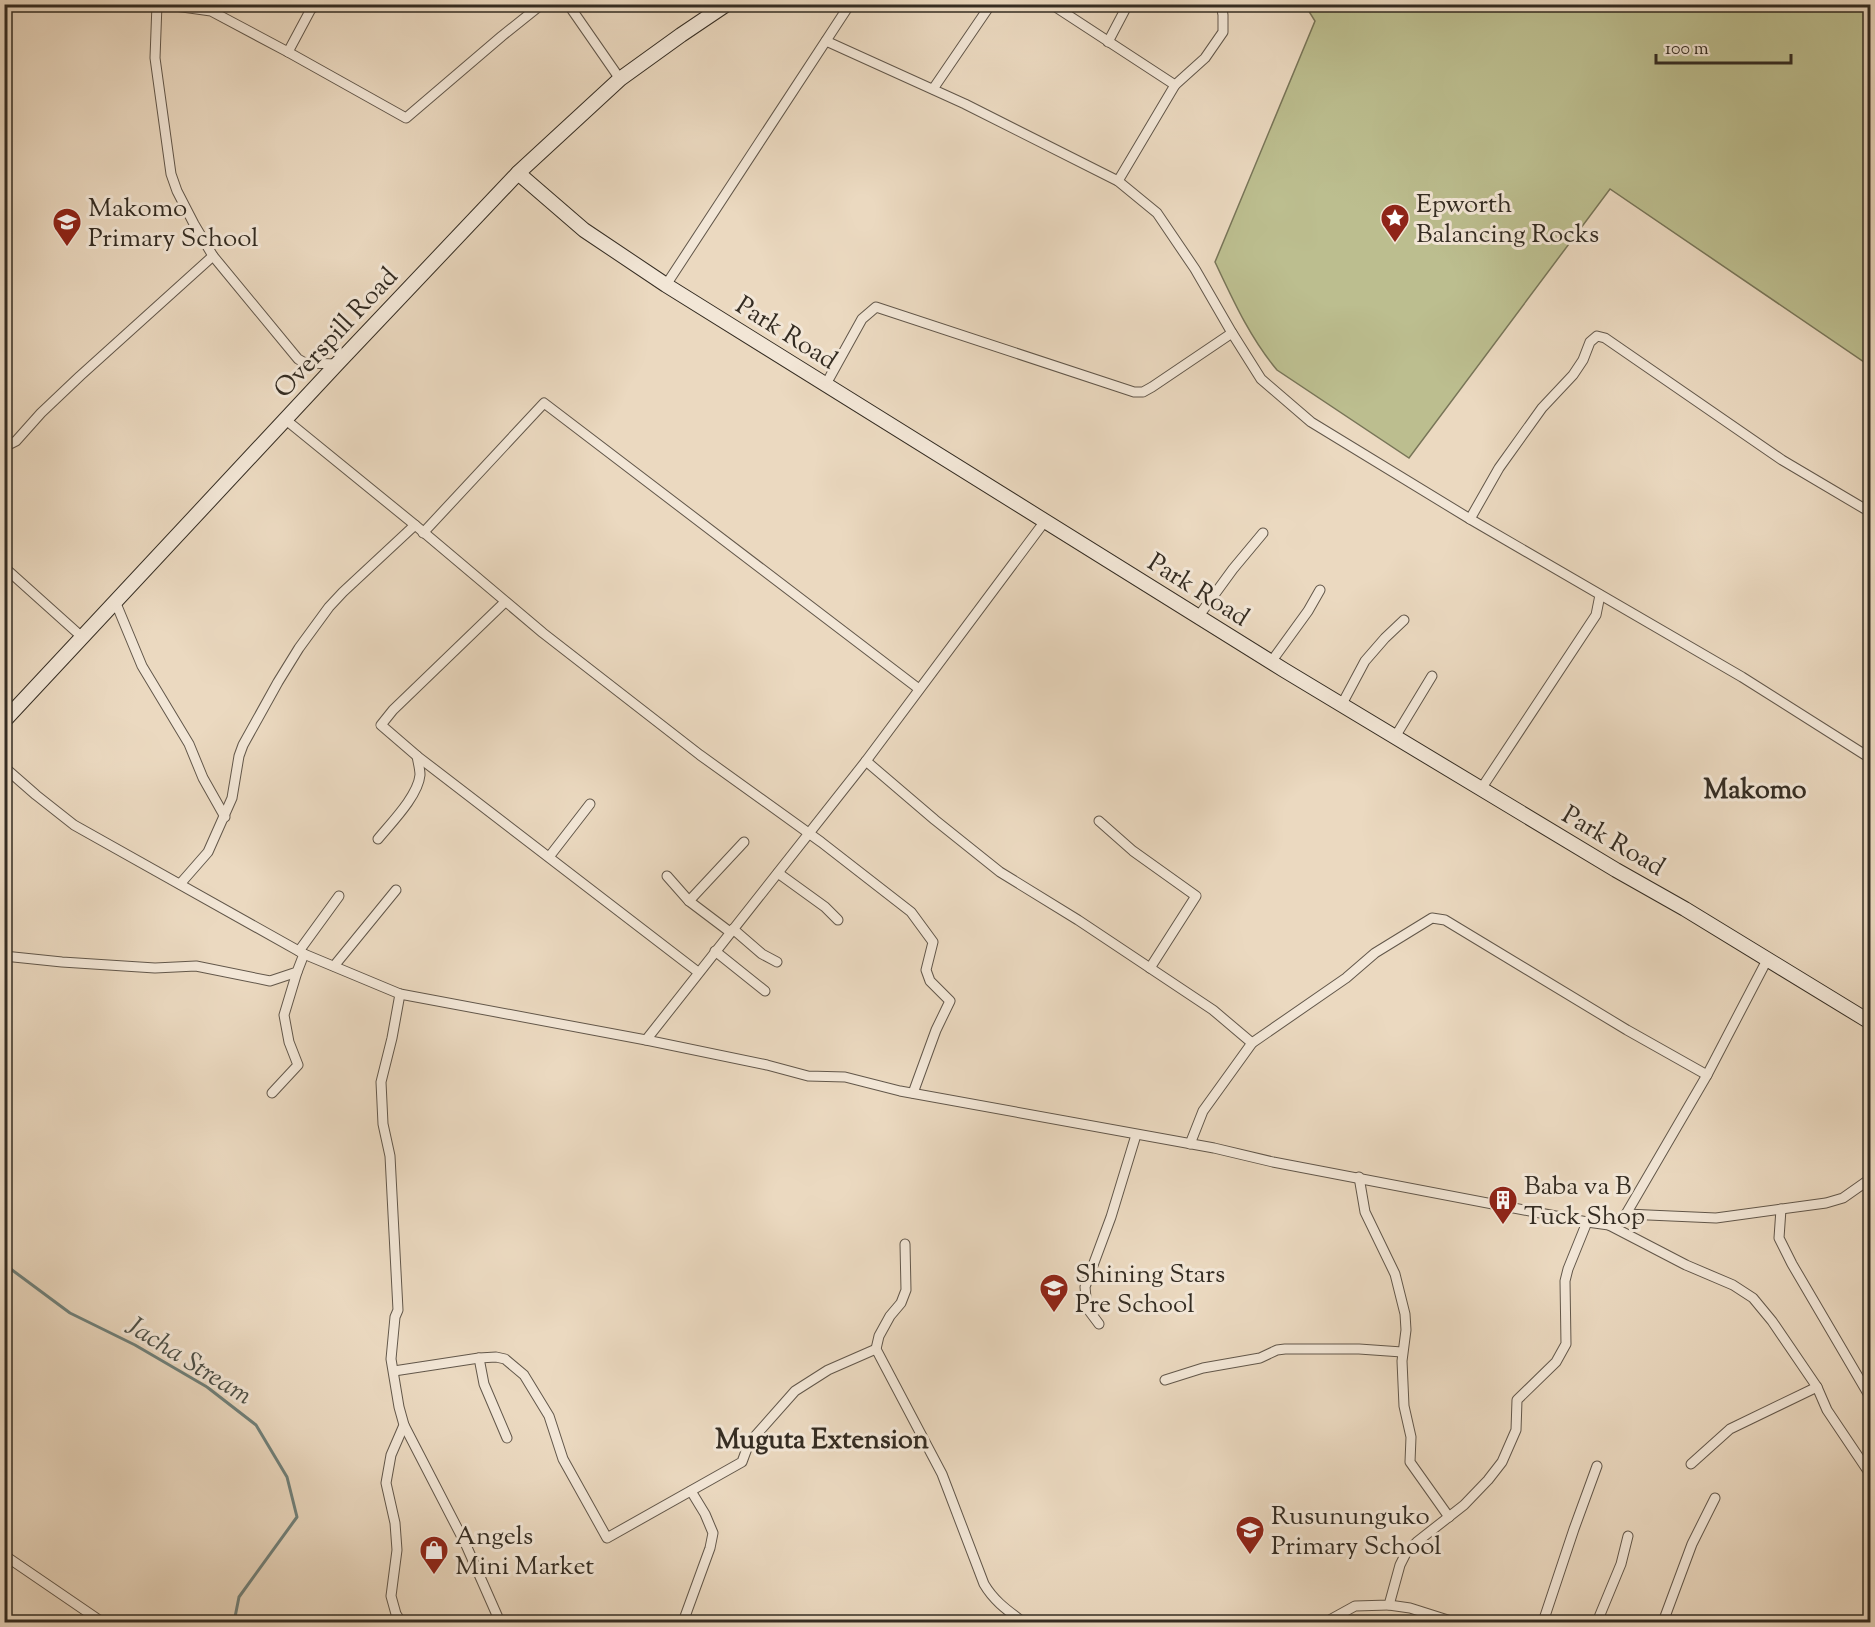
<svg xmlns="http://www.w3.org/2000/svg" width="1875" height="1627" font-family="'Sorts Mill Goudy',serif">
<rect width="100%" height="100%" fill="#ebd9c0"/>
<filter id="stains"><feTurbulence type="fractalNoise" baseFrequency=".00333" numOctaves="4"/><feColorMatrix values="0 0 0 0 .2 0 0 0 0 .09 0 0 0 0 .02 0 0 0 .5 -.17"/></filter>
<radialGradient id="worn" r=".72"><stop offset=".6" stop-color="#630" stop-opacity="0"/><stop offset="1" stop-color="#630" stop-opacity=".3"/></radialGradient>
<path fill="#bcbe8f" stroke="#787558" stroke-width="1.5" d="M1305 5H1870V366L1610 189 1409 458 1277 370C1250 338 1233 300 1215 262L1315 21Z"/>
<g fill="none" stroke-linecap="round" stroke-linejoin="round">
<polyline stroke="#70817b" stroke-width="3" points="4,1264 70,1313 135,1345 207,1387 256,1425 287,1477 297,1517 239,1597 234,1622"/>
<g stroke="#62574a" stroke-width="11">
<g id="street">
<polyline points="157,4 155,58 171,174 177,191 194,224 213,256 298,359 305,363 337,364"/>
<polyline points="161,4 211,11 288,52 406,118 502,36 542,4"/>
<polyline points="568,4 620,79"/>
<polyline points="1051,4 1175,85"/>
<polyline points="826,41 965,104 1118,181 1157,213 1195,269 1232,333 1261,379 1311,422 1470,519 1742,677 1870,758"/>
<polyline points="1108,42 1128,4"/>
<polyline points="288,52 311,9 319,4"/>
<polyline points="933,89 991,4"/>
<polyline points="1118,181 1175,85 1205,58 1223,32 1223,15 1221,4"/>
<polyline points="666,285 850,4"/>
<polyline points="826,384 862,319 876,307 1134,392 1143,392 1152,387 1232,333"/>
<polyline points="286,420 415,525 543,633 700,755 821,842 911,912 933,942 926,970 930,981 950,1001 936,1030 913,1093"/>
<polyline points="4,447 16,441 41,413 80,376 213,256"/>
<polyline points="1470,519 1499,468 1542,408 1573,375 1583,360 1590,342 1597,336 1605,338 1782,460 1870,512"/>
<polyline points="423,533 544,403 919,689"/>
<polyline points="4,567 82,637"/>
<polyline points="115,601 142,666 189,744 203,778 225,817"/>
<polyline points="505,602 393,710 381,725 417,756 698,972"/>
<polyline points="1198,617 1233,569 1263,533"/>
<polyline points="1271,662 1308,611 1320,590"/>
<polyline points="1342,704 1365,661 1385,638 1404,620"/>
<polyline points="1395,737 1432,676"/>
<polyline points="866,761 935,820 1000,872 1078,920 1213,1010 1252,1043"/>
<polyline points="4,767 36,795 74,825 304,954 400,994 646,1040 767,1065 808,1076 845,1077 900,1091 1214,1148 1273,1162 1587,1222 1609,1225 1626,1214 1707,1075 1767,960"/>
<polyline points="1481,789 1596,615 1600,595"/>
<polyline points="1099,821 1133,851 1196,896 1150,968"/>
<path d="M378 839C391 823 418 796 420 775 420 769 418 762 417 756"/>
<polyline points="549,857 590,804"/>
<polyline points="778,873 825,907 838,920"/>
<polyline points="667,876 689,901 730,932"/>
<polyline points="180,884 208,852 232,798 239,756 243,745 278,682 299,648 329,607 343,592 415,525"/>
<polyline points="689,901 744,842"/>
<polyline points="733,929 762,954 777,962"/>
<polyline points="299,951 339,896"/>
<polyline points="715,951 765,991"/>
<polyline points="4,956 62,962 155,968 196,966 270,981 297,972 304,954"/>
<polyline points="334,966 396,890"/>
<polyline points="400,994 392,1038 381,1082 383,1124 390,1156 398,1310 395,1317 391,1359 399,1407 404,1425 391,1455 386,1483 395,1523 397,1550 391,1596 396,1614 401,1622"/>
<polyline points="646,1040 866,761 1045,521"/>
<polyline points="272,1093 298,1065 289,1042 284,1015 297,972"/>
<polyline points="1190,1144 1203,1111 1252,1043 1346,978 1375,953 1432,918 1445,920 1627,1030 1707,1075"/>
<polyline points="1359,1177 1365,1212 1395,1274 1405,1314 1406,1330 1402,1361 1404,1406 1411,1437 1410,1462 1449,1517"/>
<polyline points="1781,1209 1779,1238 1792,1264 1870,1397"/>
<polyline points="1626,1214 1716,1218 1826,1203 1843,1198 1870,1179"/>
<polyline points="1609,1225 1686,1265 1733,1285 1753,1298 1772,1321 1817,1387 1827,1410 1870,1474"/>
<path d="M905 1244 906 1290 901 1303 890 1316 879 1336 876 1349 942 1474 984 1584C994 1601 1007 1610 1023 1622"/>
<polyline points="1099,1324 1087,1308 1085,1287 1111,1217 1136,1135"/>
<polyline points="479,1358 484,1384 507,1438"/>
<polyline points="394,1371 479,1358 496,1357 505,1359 524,1375 549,1416 563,1459 607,1538 742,1462 749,1443 795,1391 828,1370 876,1349"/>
<polyline points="1165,1380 1203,1368 1260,1358 1277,1350 1285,1349 1359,1349 1402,1352"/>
<polyline points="404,1425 466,1545 500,1622"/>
<polyline points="1691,1464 1730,1429 1817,1387"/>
<polyline points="4,1555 102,1622"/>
<polyline points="1389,1605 1410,1608 1454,1622"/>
<polyline points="683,1622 710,1548 713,1533 705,1514 691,1491"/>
<polyline points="1266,1622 1286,1621 1294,1622"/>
<polyline points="1326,1622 1355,1606 1389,1605 1400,1565 1406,1553 1418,1541 1464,1505 1488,1480 1502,1462 1516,1430 1517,1400 1556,1362 1566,1344 1565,1281 1568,1269 1587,1222"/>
<polyline points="1543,1622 1574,1529 1597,1466"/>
<polyline points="1597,1622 1621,1564 1628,1536"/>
<polyline points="1663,1622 1692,1544 1715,1498"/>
</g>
</g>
<g stroke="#342c22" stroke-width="16">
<g id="secondary">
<polyline points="518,173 584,230 666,285 1284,670 1616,870 1685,909 1870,1022"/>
<polyline points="4,721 337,364 518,173 620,79 681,35 727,4"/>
</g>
</g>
<use href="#street" stroke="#f2e6d6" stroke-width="9"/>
<use href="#secondary" stroke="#f2e6d6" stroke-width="14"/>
</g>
<defs>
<g id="sight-pin" transform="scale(1.5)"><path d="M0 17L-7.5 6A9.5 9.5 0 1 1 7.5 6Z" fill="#8f2418" stroke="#f2e6d6"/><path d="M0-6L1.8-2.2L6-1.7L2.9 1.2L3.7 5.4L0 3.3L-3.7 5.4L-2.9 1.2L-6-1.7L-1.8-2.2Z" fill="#fff"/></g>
<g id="school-pin" transform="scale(1.5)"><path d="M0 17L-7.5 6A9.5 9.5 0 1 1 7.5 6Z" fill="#8f2418" stroke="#f2e6d6"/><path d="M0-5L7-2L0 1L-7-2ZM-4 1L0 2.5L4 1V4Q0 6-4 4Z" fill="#fff"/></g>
<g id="building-pin" transform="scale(1.5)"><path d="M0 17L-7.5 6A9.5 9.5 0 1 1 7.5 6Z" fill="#8f2418" stroke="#f2e6d6"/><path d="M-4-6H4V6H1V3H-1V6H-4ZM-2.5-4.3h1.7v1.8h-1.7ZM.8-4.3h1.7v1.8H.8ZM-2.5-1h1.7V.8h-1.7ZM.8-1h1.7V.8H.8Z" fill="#fff"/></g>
<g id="shop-pin" transform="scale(1.5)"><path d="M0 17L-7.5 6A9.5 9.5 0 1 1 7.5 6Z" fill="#8f2418" stroke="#f2e6d6"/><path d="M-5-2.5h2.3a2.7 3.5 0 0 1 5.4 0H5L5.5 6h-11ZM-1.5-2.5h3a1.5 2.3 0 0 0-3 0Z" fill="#fff"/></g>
</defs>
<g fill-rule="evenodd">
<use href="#sight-pin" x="1395" y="218"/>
<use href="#school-pin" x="67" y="222"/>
<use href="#building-pin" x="1503" y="1200"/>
<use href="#school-pin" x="1054" y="1288"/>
<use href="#school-pin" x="1250" y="1530"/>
<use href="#shop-pin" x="434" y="1550"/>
</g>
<g text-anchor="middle" stroke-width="6" stroke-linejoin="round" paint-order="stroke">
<g font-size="26" fill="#342c22" stroke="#f2e6d6" text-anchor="start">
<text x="1416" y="212">Epworth<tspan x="1416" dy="30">Balancing Rocks</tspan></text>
<text x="88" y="216">Makomo<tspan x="88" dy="30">Primary School</tspan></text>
<text x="1524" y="1194">Baba va B<tspan x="1524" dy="30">Tuck Shop</tspan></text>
<text x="1075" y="1282">Shining Stars<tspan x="1075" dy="30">Pre School</tspan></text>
<text x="1271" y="1524">Rusununguko<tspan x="1271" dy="30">Primary School</tspan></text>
<text x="455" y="1544">Angels<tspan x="455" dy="30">Mini Market</tspan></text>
</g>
<g font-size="26" fill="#342c22" stroke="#f2e6d6">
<text transform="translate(335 332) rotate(-47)" y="9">Overspill Road</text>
<text transform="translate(787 332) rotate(32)" y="9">Park Road</text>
<text transform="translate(1199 589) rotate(32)" y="9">Park Road</text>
<text transform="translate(1614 840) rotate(30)" y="9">Park Road</text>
</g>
<g font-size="27" font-weight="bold" fill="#342c22" stroke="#f2e6d6">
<text x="1755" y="798">Makomo</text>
<text x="822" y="1448">Muguta Extension</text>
</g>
<g font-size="27" font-style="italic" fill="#4d5047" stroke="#f2e6d6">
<text transform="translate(190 1360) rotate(32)" y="9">Jacha Stream</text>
</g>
</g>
<rect width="1875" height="1627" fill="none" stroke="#ebd9c0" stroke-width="24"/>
<rect x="6" y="6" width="1863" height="1615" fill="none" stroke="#342c22" stroke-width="3"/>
<rect x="12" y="12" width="1851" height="1603" fill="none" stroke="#342c22" stroke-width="1.5"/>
<path d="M1656 54v9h135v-9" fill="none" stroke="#342c22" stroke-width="3"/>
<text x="1665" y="54" font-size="18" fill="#342c22" stroke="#f2e6d6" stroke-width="4.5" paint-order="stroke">100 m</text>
<rect width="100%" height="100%" filter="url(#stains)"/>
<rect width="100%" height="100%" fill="url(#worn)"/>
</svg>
